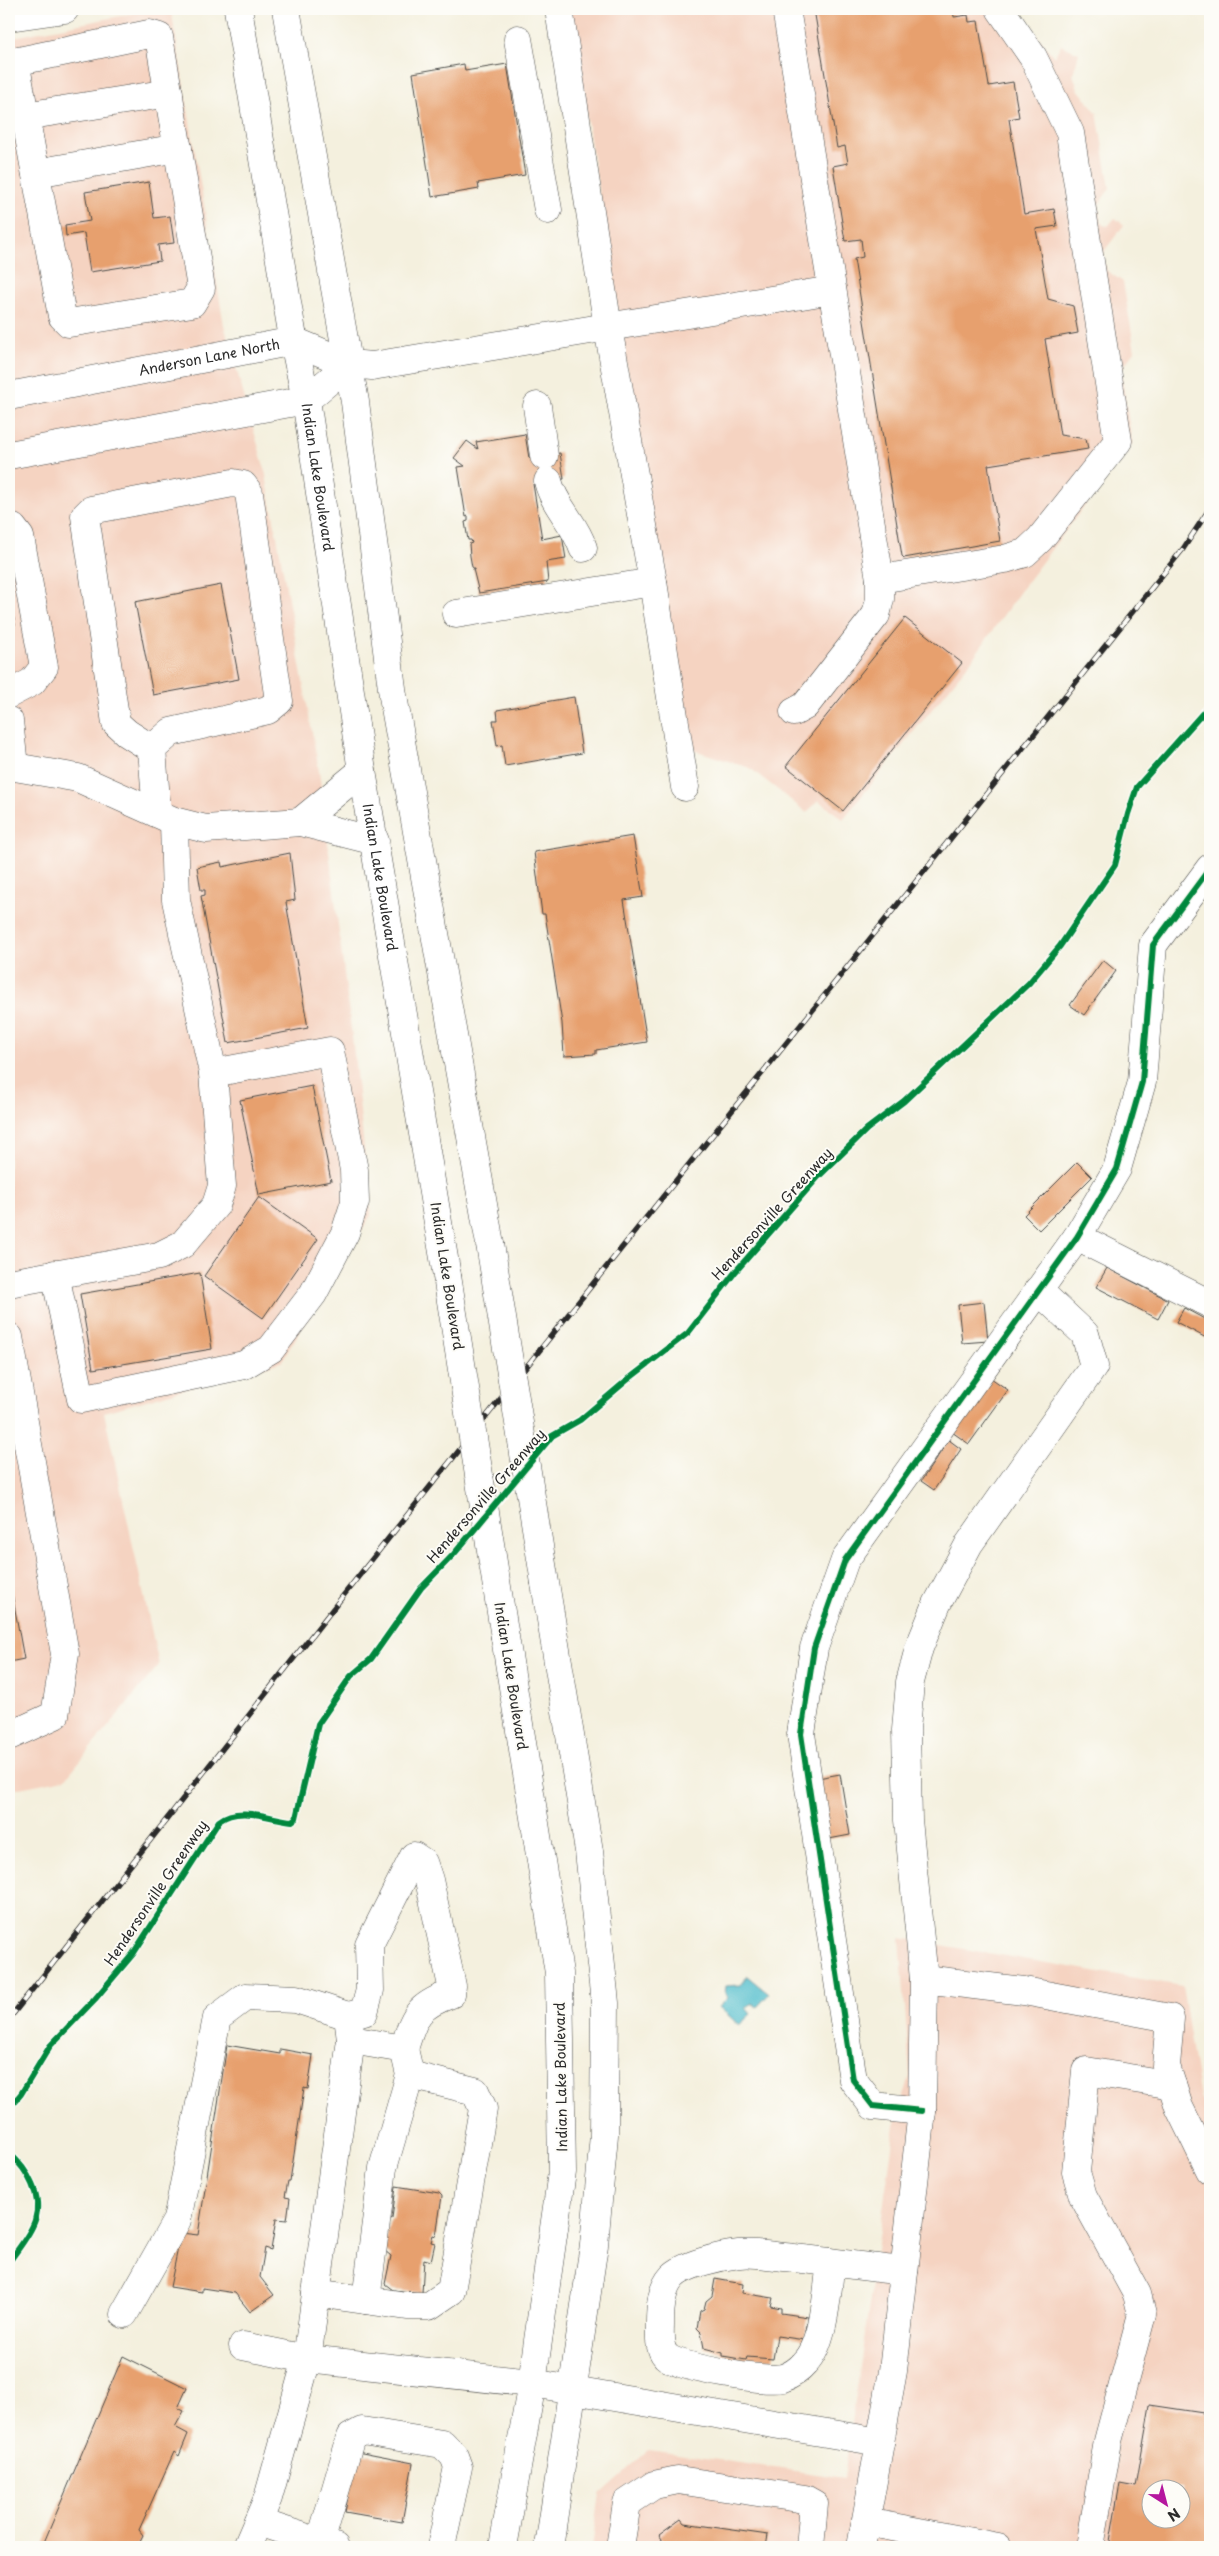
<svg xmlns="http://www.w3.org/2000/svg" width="1219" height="2556" font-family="'Playpen Sans',sans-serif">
<rect width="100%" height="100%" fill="#fdfcf7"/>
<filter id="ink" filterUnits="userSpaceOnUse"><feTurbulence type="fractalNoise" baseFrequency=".02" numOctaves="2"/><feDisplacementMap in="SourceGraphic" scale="10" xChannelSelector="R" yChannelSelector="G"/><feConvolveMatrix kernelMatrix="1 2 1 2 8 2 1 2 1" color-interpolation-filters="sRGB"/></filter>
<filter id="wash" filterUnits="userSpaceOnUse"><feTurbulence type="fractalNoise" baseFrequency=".0096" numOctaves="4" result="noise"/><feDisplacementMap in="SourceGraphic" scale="20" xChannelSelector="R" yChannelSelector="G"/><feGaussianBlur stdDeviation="1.12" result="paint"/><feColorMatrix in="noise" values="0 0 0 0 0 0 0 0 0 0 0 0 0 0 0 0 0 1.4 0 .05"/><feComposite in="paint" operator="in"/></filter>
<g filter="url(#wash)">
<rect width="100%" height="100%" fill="#f4f0de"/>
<g fill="#f5d3c1" fill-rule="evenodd">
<polygon points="156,9 171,9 224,325 265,470 319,771 353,1045 371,1215 281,1362 104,1412 159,1665 65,1779 9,1790 9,38"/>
<polygon points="569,9 1015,9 1054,57 1061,45 1079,53 1073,74 1078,89 1097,113 1110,188 1099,204 1100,220 1103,225 1108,226 1115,218 1124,225 1105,250 1102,257 1107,271 1123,282 1135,351 1122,368 1121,373 1132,443 1026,583 971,661 843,819 818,800 807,813 750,768 694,750 683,712"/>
<path d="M900 1938 1182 1986 1200 2098 1210 2116V2547H592L600 2494 649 2450 844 2478 895 2126 910 2076ZM1152 2488H1182V2518H1152Z"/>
</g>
<polygon fill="#51becc" stroke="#3e747c" points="747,1976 769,1994 757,2007 752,2003 746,2008 751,2014 739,2025 719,2007 728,1998 725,1993 726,1986 740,1985"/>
<g id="blocks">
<g fill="#e7a06e" fill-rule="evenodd">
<polygon points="814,9 953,9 954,17 968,15 969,22 978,21 989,86 1013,82 1019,117 1009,119 1024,214 1054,209 1057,226 1036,229 1048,299 1073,306 1078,333 1045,339 1060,435 1086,439 1088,449 988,465 1000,541 904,558 902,556 854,259 863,257 861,239 845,241 833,166 848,163 845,146 837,148"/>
<polygon points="464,64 465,71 507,64 525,175 478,183 479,189 432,197 413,73"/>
<polygon points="149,182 154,218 170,216 174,243 158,245 160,261 90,272 84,233 66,236 65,225 90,221 85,192"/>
<polygon points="525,434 529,458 560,453 564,479 533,484 542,539 562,535 566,559 546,562 548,582 479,593 473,569 475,569 472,567 470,556 469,544 472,543 471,540 468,540 465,522 468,521 468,516 466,517 458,467 465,466 454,458 467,441 478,449 476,442"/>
<polygon points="221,585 239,679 153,695 135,602"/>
<polygon points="9,593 15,625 9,626"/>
<polygon points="905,618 962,663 843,811 786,766"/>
<polygon points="574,697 582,753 505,766 502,745 497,746 495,732 493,720 498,720 497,710"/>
<polygon points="633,836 643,897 624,900 647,1042 596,1050 596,1054 564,1056 562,1023 545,914 542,914 534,852"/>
<polygon points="290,853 295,900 286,902 308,1028 228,1043 201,896 205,895 205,890 201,890 197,867 221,862 222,867"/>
<polygon points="1103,960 1116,971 1084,1015 1070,1005"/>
<polygon points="312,1086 331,1181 259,1195 240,1100"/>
<polygon points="1077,1162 1092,1177 1039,1230 1024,1215"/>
<polygon points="259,1197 318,1239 263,1318 204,1276"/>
<polygon points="1107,1268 1168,1300 1158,1319 1096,1287"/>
<polygon points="200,1273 212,1349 93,1369 80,1294"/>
<polygon points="984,1302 988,1341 962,1343 958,1305"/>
<polygon points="1184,1308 1210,1322 1210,1340 1176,1322"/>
<polygon points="991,1378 1008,1390 969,1444 952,1432"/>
<polygon points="949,1440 961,1449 934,1490 921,1481"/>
<polygon points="9,1577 24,1659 9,1662"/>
<polygon points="840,1774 850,1835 829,1839 818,1778"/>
<polygon points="227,2045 280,2054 280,2049 313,2055 308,2089 304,2088 290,2181 288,2181 285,2197 290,2198 287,2220 276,2219 271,2250 265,2248 260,2277 274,2295 250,2312 235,2293 202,2288 202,2292 170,2287 181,2233 198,2235"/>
<polygon points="396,2186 439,2193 442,2196 436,2236 433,2235 431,2242 435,2243 431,2261 424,2259 422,2293 393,2290 385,2284 391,2256 384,2250 390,2218 392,2219"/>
<polygon points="715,2279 743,2284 742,2293 773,2298 771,2306 781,2308 781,2313 808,2317 805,2340 777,2336 773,2359 747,2357 746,2360 723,2356 723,2353 704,2348 701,2332 697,2328 700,2311 704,2309 706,2301 712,2296"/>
<polygon points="123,2356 187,2388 178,2408 184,2411 175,2427 188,2434 179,2456 174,2452 139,2530 143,2535 137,2547 42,2547"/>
<path d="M1150 2405 1210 2414V2547H1109L1120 2483 1136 2486ZM1152 2488H1182V2518H1152Z"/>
<polygon points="357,2452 413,2463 402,2522 345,2512"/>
<polygon points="681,2519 684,2523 768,2535 766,2547 660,2547 662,2539 659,2535"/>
</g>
</g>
</g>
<g filter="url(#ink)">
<use href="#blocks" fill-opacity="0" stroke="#494946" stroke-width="1"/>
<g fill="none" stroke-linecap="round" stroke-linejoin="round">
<g stroke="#494946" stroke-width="29">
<g id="minor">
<polyline points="559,9 608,328 653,582 685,787"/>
<polyline points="786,9 880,579 880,599 876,615 805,706 794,712"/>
<polyline points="9,17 65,9"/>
<polyline points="518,39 548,210"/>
<polyline points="9,63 149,34 159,37 201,288 192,303 69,323 62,316 15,61"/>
<polyline points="25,116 169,93"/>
<polyline points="36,173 178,148"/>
<path id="s1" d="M9 396 294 341 349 364 372 366 832 290"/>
<polyline points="537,406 544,456"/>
<polyline points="9,455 306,400 349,364"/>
<path d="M548 481C554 506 575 523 583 548"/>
<polyline points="9,529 13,528 20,537 44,667 32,682 9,694"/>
<polyline points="880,579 1005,559 1025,553 1040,539 1118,441 1070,133 1033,57 1000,9"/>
<polyline points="456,614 653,582"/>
<polyline points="9,721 14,766"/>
<polyline points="152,749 127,733 116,723 85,516 91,510 233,483 243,485 249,493 279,701 268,710 171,732 152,749 157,813"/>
<polyline points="9,766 78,778 174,821 206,829 300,822 375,841"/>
<polyline points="300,822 362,771"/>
<polyline points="1077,1237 1210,1304"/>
<polyline points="55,1274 81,1399 244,1365 271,1349 313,1294 345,1233 355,1202 354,1170 330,1051 213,1073"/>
<polyline points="9,1283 159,1256 183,1244 216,1205 222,1186 213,1073 176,900 174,821"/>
<polyline points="9,1337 65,1654 55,1715 9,1736"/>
<polyline points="924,1979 908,1820 906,1730 910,1682 919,1648 937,1604 969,1544 1094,1366 1085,1334 1038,1290"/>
<path d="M348 2016 364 2012 370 1990 369 1945 414 1856 423 1862 429 1880 452 1986 451 1994C417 2006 414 2016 404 2049"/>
<polyline points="351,2040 404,2049 410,2075 383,2168 366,2300"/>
<polyline points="922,2111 873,2106 853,2080 801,1734 814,1648 845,1560 1077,1237 1117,1169 1142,1082 1153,945 1210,868"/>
<path d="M831 2262C827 2290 825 2343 805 2363 799 2370 792 2375 783 2378 766 2382 678 2368 666 2356 658 2347 660 2335 660 2324 660 2308 661 2289 672 2277 684 2264 722 2256 739 2254 754 2252 770 2256 784 2257 825 2261 864 2267 904 2271"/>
<polyline points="316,2293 407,2306 429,2306 451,2291 483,2109 475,2091 410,2075"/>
<polyline points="124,2314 177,2220 217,2018 245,1997 296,1999 348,2016 351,2040 307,2359 243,2346"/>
<polyline points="258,2522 335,2547"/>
<polyline points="866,2522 998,2547"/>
<polyline points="320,2543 351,2437 362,2431 442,2444 454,2456 458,2467 441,2547"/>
<polyline points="247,2547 268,2498 307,2359 532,2383 880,2442"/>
<polyline points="620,2547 627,2503 654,2485 678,2480 805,2499 814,2504 810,2547"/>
<polyline points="861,2547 893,2371 922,2111 924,1979 1024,1991 1170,2018 1166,2066 1179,2107 1210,2170"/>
<polyline points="1090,2547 1108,2441 1142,2314 1137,2294 1083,2196 1076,2172 1086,2071 1172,2085"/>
</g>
</g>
<g stroke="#494946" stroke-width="29">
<g id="major">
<path id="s2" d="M238 9 292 332 306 400 362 771 447 1276"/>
<polyline points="286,9 355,402 393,696 490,1244"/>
<polyline points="545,1583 589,1851 605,2003 604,2135 594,2245 549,2547"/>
<polyline points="503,2547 532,2383 562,2172 559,1973 505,1637"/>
</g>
</g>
<use href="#minor" stroke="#fff" stroke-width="28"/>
<use href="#major" stroke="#fff" stroke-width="28"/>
<g stroke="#2b2b2b" stroke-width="5.5">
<polyline id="rail" points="9,2019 388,1539 1183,549 1210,508"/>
</g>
<use href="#rail" stroke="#fdfcf7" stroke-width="4" stroke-dasharray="11" stroke-linecap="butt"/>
<g stroke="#494946" stroke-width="29" stroke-linecap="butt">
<g id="major-bridge">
<polyline points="490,1244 545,1583"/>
<polyline points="447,1276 505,1637"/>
</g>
</g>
<use href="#major-bridge" stroke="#fff" stroke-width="28"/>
<g stroke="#fdfcf7" stroke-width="9">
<g id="cycleway">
<path d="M9 2108 21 2094 50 2046 95 1999 133 1954 219 1821C239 1805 270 1819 292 1821L296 1818 318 1724 351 1676 371 1659 421 1588 454 1554 552 1436 580 1420 626 1381 688 1333 736 1271 818 1177 867 1129 904 1101 1029 983 1060 946 1115 865 1128 814 1137 787 1210 705"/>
<polyline points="922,2111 873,2106 853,2080 801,1734 814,1648 845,1560 1077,1237 1117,1169 1142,1082 1153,945 1210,868"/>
<path d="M9 2153C19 2162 27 2172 32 2184 47 2217 27 2236 9 2262"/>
</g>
</g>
<use href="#cycleway" stroke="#00873e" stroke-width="6"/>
</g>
</g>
<g text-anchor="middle" stroke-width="4" stroke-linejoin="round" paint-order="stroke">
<g font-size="14" fill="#2b2b2b" stroke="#fdfcf7">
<text dy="5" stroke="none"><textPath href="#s1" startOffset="204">Anderson Lane North</textPath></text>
<text dy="5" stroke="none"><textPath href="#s2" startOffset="475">Indian Lake Boulevard</textPath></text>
<text dy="5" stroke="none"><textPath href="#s2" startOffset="880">Indian Lake Boulevard</textPath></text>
<text transform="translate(772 1214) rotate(-48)" y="5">Hendersonville Greenway</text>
<text transform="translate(447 1276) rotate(81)" y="5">Indian Lake Boulevard</text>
<text transform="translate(486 1496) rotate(-49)" y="5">Hendersonville Greenway</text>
<text transform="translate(511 1676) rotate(81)" y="5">Indian Lake Boulevard</text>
<text transform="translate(156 1893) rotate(-56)" y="5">Hendersonville Greenway</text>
<text transform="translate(561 2077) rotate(-91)" y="5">Indian Lake Boulevard</text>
</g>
</g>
<rect width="1219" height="2556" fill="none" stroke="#fdfcf7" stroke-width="30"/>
<g transform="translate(1166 2504) rotate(144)"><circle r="24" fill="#fdfcf7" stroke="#a9a8a5"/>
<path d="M0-4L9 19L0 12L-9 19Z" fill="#b5179e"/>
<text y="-8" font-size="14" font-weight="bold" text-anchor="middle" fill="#2b2b2b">N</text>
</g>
</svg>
